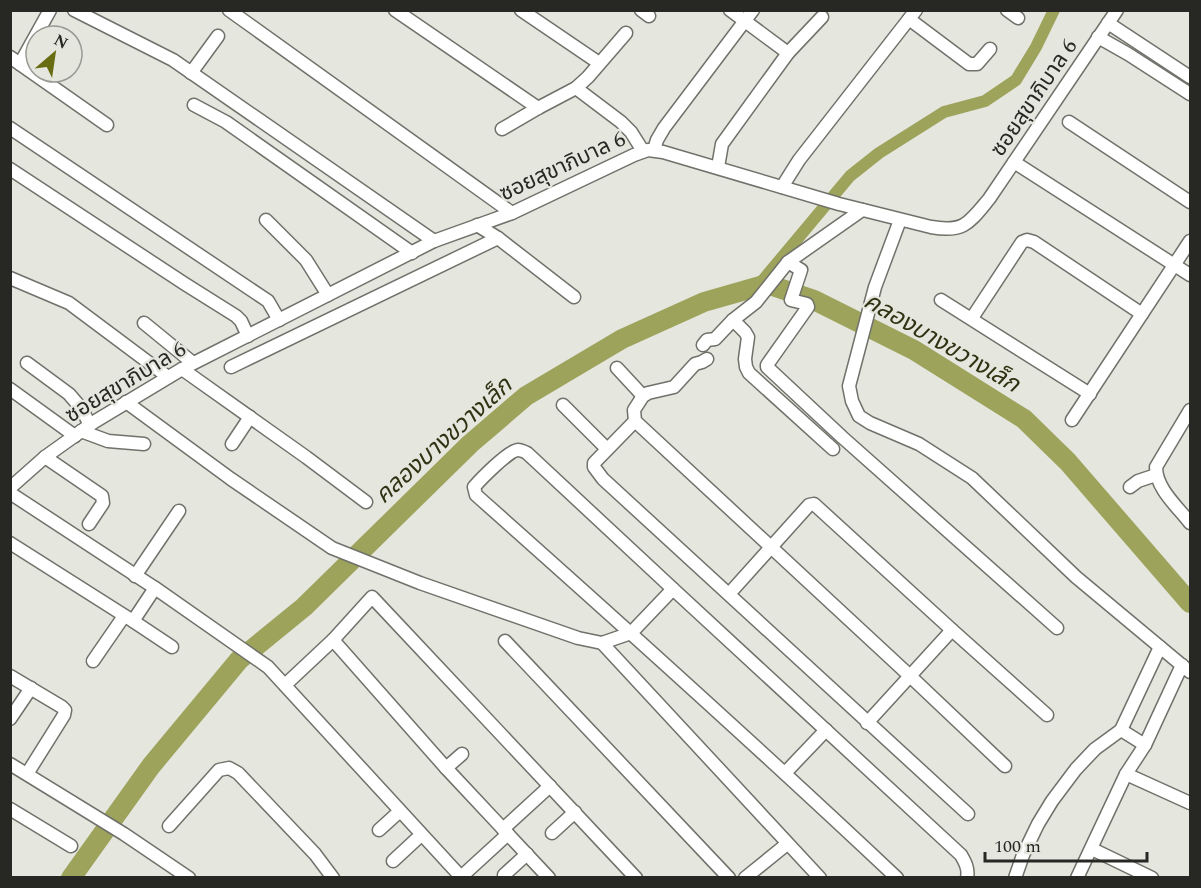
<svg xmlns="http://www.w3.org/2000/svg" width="1201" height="888" font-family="Spectral,'Noto Sans Thai',serif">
<rect width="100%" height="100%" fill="#e5e6de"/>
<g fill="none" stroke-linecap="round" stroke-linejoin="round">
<polyline stroke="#9da35b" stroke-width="12" points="758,286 850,176 879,153 944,112 985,101 1016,80 1036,47 1054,10"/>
<polyline stroke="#9da35b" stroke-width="20" points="71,878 151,766 239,660 304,607 470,444 526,396 622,339 704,302 767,284 814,300 914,350 1024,419 1068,462 1190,603"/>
<g stroke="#70716a" stroke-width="15">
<g id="minor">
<polyline points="74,10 173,60 434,241"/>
<polyline points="229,10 512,213"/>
<polyline points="395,10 538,108"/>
<polyline points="521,10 599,63"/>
<polyline points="641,10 649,16"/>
<polyline points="730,10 788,53"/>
<polyline points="1007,10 1018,18"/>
<polyline points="909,19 969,64 977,64 990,49"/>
<polyline points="1108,23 1190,77"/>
<polyline points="1098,37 1128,54 1190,94"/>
<polyline points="10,57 20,64 50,10"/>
<polyline points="20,64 107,125"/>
<polyline points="191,73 218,36"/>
<polyline points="576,88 621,122 631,132 643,151"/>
<polyline points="194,105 226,122 412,253"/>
<polyline points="1069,122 1190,202"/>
<polyline points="10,128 268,301 279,320"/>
<polyline points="502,129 538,108 576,88 588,77 626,33"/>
<polyline points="654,150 657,140 664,128 753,10"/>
<polyline points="1014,162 1190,275"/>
<polyline points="718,167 722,144 788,53 822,17"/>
<polyline points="10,169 185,284 236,316 241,321 248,336"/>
<polyline points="782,187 799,160 916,10"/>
<polyline points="266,220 306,260 328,295"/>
<polyline points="900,220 875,287 849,386 852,401 859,416 870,423 919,444 972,478 1076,577 1190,672"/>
<polyline points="477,225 498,238 574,297"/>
<polyline points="788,262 801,270 791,300 807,304 808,307 767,365 767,367 842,437 1057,628"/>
<polyline points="10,278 69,303 168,377"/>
<polyline points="941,300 1090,394"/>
<polyline points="972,318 1022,242 1027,240 1034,242 1142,314"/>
<polyline points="733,320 745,332 748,337 745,359 746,367 749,373 833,449"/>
<polyline points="144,323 193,363"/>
<polyline points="703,345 707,340 715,339 733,320 756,302 788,262 862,210"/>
<polyline points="707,359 702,362 695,364 674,387 648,393 643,396 634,410 635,421 910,676 1005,766"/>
<polyline points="27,363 69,394 81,408 90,425"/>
<polyline points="231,367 498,238"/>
<polyline points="617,368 643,396"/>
<polyline points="182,369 306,457 366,502"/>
<polyline points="10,389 75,436"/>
<path d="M126 402 231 479 332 548 420 583 578 638 602 643 631 633 673 589 961 855C965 862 969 869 967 878"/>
<polyline points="563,405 607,449"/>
<path d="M1190 410 1156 467C1156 489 1178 507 1190 523"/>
<polyline points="1072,420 1190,241"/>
<polyline points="635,421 594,463 594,467 603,479 968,814"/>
<polyline points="81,431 108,441 144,444"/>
<polyline points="232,444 250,417"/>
<polyline points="45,457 102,496 103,503 89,524"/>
<polyline points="1130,487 1138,481 1156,475"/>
<path d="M10 488 45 457 94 422 182 369 434 241 512 213 634 155 648 150 663 152 839 204 931 227C964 233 969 223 989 199L1117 10"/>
<polyline points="10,493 155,588 268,667 462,878"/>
<polyline points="10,543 133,621 155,588"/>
<polyline points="135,576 179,511"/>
<path d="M673 589 527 453C525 452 520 450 518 450 509 450 480 480 474 487L476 495C618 621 759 748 897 878"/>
<polyline points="729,594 809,505 814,504 952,630 1047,715"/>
<polyline points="133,621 172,647"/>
<polyline points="333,640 446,768 549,878"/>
<polyline points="505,641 729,878"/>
<polyline points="602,643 820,878"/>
<polyline points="93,661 124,616"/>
<polyline points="10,676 62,707 65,710 64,715 27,774"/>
<polyline points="285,685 333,640 372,597 636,878"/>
<polyline points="10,719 31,688"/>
<polyline points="867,723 952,630"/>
<polyline points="1121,730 1145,745"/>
<polyline points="10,764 124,834 189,878"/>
<polyline points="446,768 462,754"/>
<polyline points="785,773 826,730"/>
<polyline points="1126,774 1190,803"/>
<polyline points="10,809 71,846"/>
<polyline points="169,826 219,770 229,768 238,773 315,854 333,878"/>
<polyline points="503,829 550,786"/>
<polyline points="379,830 400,811"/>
<polyline points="552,833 575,812"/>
<polyline points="1092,849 1152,878"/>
<polyline points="393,861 421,835"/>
<polyline points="504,875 527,854"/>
<polyline points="461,877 508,834"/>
<polyline points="745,878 787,844"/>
<polyline points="1015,878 1023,855 1038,824 1052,801 1076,769 1095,749 1121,730 1160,647"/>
<polyline points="1077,878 1126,774 1145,745 1182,665"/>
</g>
</g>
<use href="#minor" stroke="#fff" stroke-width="12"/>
</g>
<g text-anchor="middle" stroke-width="4.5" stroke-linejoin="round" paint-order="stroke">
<g font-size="22" fill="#272724" stroke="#e5e6de">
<text transform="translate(1033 97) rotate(-56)" y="8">ซอยสุขาภิบาล 6</text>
<text transform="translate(562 165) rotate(-25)" y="8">ซอยสุขาภิบาล 6</text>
<text transform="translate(125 381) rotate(-31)" y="8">ซอยสุขาภิบาล 6</text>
</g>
<g font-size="24" font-style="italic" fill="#303212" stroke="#e5e6de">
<text transform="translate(942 342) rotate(30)" y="8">คลองบางขวางเล็ก</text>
<text transform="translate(443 440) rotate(-42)" y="8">คลองบางขวางเล็ก</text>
</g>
</g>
<rect width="1201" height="888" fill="none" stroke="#272724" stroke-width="24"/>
<g transform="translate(54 54) rotate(29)"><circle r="28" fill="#e5e6de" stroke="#999a94" stroke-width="1.5"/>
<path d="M0-4.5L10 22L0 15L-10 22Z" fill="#696d12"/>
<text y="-9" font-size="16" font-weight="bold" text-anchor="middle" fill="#272724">N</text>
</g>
<path d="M985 852v9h162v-9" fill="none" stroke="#272724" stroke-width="3"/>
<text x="994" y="852" font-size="18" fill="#272724" stroke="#e5e6de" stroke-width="4.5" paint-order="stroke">100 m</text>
</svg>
